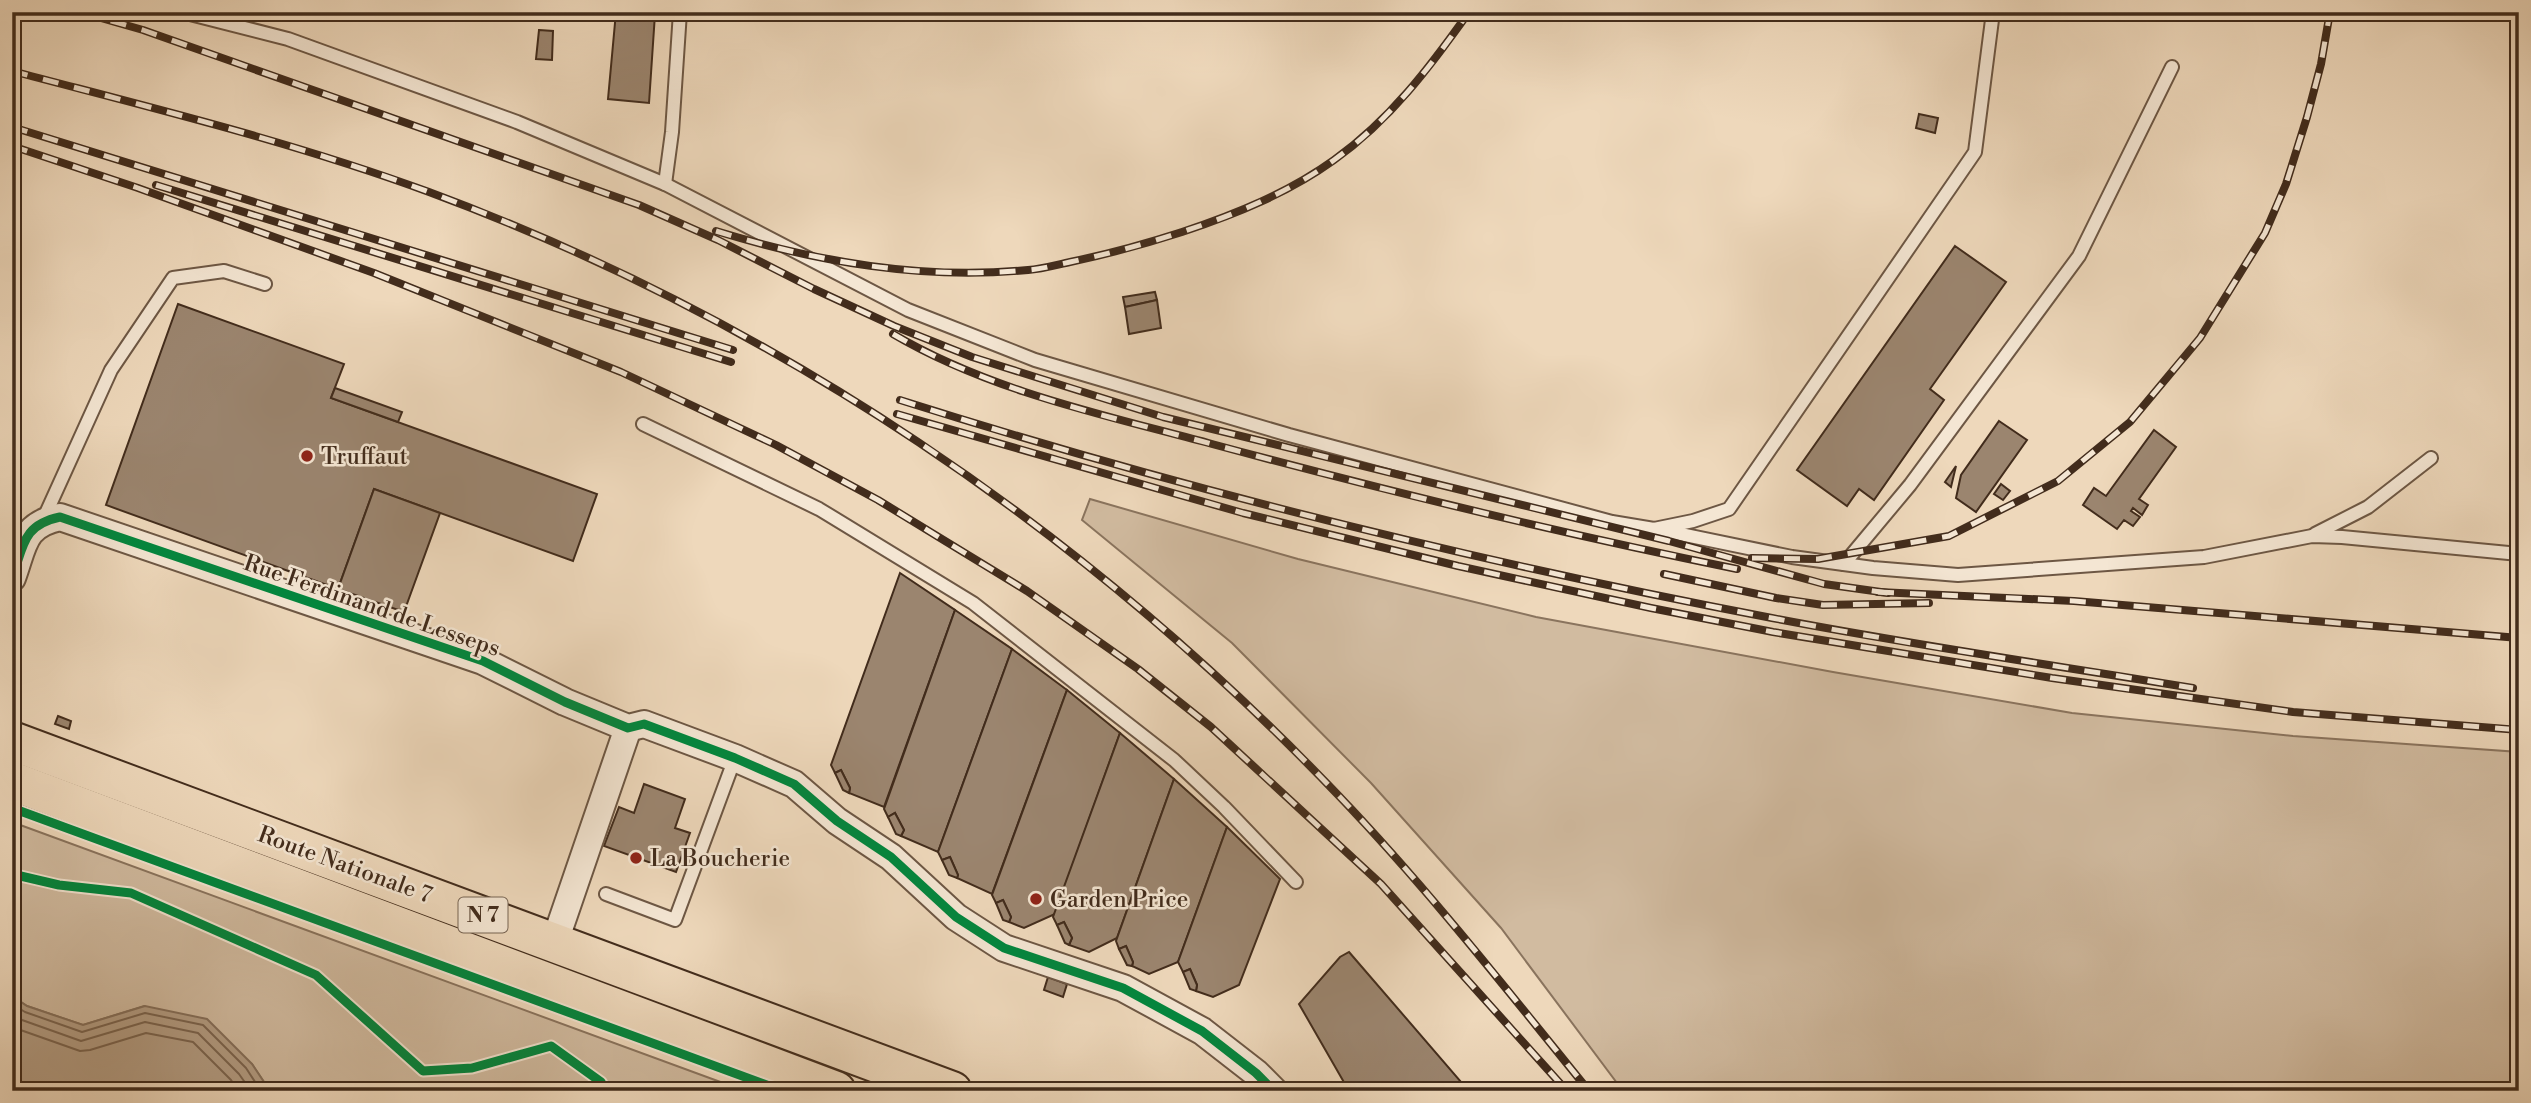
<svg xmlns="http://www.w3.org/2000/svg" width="2531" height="1103" font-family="'Libre Bodoni',serif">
<rect width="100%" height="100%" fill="#eed8bb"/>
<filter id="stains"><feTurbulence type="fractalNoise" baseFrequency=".00286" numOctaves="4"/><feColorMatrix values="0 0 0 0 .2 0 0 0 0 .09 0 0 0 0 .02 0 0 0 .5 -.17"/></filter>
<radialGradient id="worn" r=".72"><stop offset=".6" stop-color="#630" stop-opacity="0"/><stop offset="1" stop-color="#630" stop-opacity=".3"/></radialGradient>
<g fill="#d1bba0" stroke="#8a745e" stroke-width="2">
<polygon points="1090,499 1298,559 1536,617 1833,672 2072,713 2293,736 2519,752 2519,1091 1623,1091 1501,928 1371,783 1232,643 1082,520"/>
<polygon points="12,822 745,1091 270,1091 252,1064 144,1006 83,1025 27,1006 12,996"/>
</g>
<polygon fill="#b49e85" stroke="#86705b" stroke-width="2" points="12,996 27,1006 83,1025 145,1006 207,1019 252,1064 270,1091 12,1091"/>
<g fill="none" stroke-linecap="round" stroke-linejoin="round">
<g stroke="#7b6550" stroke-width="2">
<polyline points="12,1004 25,1012 82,1032 145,1013 203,1025 246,1068 261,1091"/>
<polyline points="12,1015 22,1020 81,1041 145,1022 198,1033 239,1074 251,1091"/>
<polyline points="12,1027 80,1051 90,1050 146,1033 193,1042 231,1080 238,1091"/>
</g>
</g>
<g fill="#9b856f" stroke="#422c1c" stroke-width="2">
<polygon points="616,12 655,14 649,103 608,99"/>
<polygon points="539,30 553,31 552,60 536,59"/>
<polygon points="1919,114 1938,118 1935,133 1916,128"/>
<polygon points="1955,246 2006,282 1930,389 1944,400 1874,500 1859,489 1847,506 1797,470"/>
<polygon points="1155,292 1157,300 1125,307 1123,297"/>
<polygon points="1157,300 1161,328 1129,334 1125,307"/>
<polygon points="178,304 344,364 331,398 597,494 573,561 374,489 338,589 106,505"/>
<polygon points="335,388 402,412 398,422 331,398"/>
<polygon points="1999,421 2027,440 1976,512 1956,498 1961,475"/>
<polygon points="2154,430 2176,447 2139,499 2148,505 2142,515 2133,508 2131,511 2140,517 2133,526 2124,520 2117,529 2083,505 2094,488 2106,496"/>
<polygon points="1956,466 1951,487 1945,482"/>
<polygon points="2001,484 2010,491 2003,500 1994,494"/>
<polygon points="374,489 440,513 404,612 338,589"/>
<polygon points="900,573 955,610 884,807 849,793 850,788 841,770 835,773 831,765"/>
<polygon points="955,610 1012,649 938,852 901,836 904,830 895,813 888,817 884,809"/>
<polygon points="1012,649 1067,690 992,894 957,878 958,875 950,857 942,860 938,852"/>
<polygon points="1067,690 1120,733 1055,914 1024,928 1009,922 1011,917 1003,900 996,903 992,895"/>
<polygon points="58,716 71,721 69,729 55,724"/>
<polygon points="1120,733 1174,779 1117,938 1089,952 1069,945 1072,938 1064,922 1057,925 1053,917"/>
<polygon points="841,770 850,788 849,793 843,790 835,773"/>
<polygon points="1174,779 1227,827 1178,962 1149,974 1132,966 1133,962 1126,946 1119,949 1116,941"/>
<polygon points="644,784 685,799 675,828 690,833 676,872 604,846 619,807 634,813"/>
<polygon points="895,813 904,830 901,836 896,834 888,817"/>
<polygon points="1227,827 1280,879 1239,985 1213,997 1196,991 1197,985 1190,969 1183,972 1178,962"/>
<polygon points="950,857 958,875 957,878 949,875 942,860"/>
<polygon points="1003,900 1011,917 1009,922 1003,920 996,903"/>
<polygon points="1064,922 1072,938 1069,945 1065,943 1057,925"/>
<polygon points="1126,946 1133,962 1132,966 1127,965 1119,949"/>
<polygon points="1349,952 1468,1090 1468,1091 1349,1091 1299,1004 1340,957"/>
<polygon points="1190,969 1197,985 1196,991 1190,989 1183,972"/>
<polygon points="1048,977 1067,984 1063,997 1044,990"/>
</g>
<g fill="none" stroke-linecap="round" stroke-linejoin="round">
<g stroke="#6d5744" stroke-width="16">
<g id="lane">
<polyline points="182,12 288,39 517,122 665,184 908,310 1035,360 1289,435 1612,522 1654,529 1693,521 1729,509 1975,152 1993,12"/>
<polyline points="665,184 672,132 680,12"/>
<polyline points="643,424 819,509 973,603 1174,760 1224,807 1296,882"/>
<polyline points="43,520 111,370 173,278 224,271 265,284"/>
<polyline points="1661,530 1792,557 1873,568 1958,575 2204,557 2312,536 2342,537 2519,554"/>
<polyline points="2315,534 2368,507 2431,458"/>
<polyline points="1844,564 1910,485 2079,256 2172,67"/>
<polyline points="606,894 675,920 735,758"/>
</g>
</g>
<g stroke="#6d5744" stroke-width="30">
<g id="street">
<path d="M12 578C24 546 22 525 60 517L483 661 565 702 628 728 644 724 735 758 794 784 837 821 891 857 956 917 1004 948 1123 988 1202 1031 1256 1073 1274 1091"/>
<polyline points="555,941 628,728"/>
</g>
</g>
<g stroke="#422c1c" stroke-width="42">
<g id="primary">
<polyline points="12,741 952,1091"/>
<polyline points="12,781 836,1091"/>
</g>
</g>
<use href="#lane" stroke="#f4e6d3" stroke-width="12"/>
<use href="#street" stroke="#f4e6d3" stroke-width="26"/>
<use href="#primary" stroke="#eed8bb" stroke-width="38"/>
<g stroke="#422c1c" stroke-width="8">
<g id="rail">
<polyline points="80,12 143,30 639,205 718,240 814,289 894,326 972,357 1163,417 1669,541 1824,584 1888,593"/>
<path d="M12 71C152 108 293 142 429 192 775 320 1085 530 1339 796 1428 889 1508 991 1589 1091"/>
<polyline points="12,127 733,350"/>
<polyline points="12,146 138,188 374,273 621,372 776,445 878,500 1027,591 1138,669 1211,727 1381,884 1567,1091"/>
<polyline points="156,185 731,362"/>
<path d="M716 231C818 262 921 280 1028 270 1042 269 1056 265 1070 262 1108 254 1145 244 1182 232 1236 214 1288 193 1334 160 1390 120 1430 67 1469 12"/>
<path d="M893 334C990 391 1104 415 1212 444 1386 491 1560 533 1737 569"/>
<path d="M900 400C1185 490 1478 562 1772 618 1912 645 2053 665 2193 688"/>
<polyline points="897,414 1243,513 1458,566 1651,608 1773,632 2052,678 2293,712 2519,730"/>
<polyline points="1752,558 1818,559 1949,536 2058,481 2130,422 2200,338 2265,233 2286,184 2307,117 2321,64 2330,12"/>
<polyline points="1664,574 1776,598 1823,605 1929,603"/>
<polyline points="1878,592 2074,601 2519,638"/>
</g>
</g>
<use href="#rail" stroke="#f4e6d3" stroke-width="5" stroke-dasharray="16" stroke-linecap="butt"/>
<g stroke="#f4e6d3" stroke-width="13">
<g id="cycleway">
<path d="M12 578C24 546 22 525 60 517L483 661 565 702 628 728 644 724 735 758 794 784 837 821 891 857 956 917 1004 948 1123 988 1202 1031 1256 1073 1274 1091"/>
<polyline points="12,808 783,1091"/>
<polyline points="12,874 59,885 131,893 316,975 423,1071 472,1068 551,1046 601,1082 606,1091"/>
</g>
</g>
<use href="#cycleway" stroke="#00873e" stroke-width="9"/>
</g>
<g fill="#8f2418" stroke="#f4e6d3" stroke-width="2.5">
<circle cx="307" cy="456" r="7"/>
<circle cx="636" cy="858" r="7"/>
<circle cx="1036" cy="899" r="7"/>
</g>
<g text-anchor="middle" stroke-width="5" stroke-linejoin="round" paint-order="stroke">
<rect fill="#f4e6d3" stroke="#776453" stroke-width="2" x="458.5" y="897.5" width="49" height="35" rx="5"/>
<g font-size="21" font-weight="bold" fill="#422c1c">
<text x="483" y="922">N 7</text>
</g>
<g font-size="23" fill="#422c1c" stroke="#f4e6d3" text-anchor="start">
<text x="321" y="464">Truffaut</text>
<text x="650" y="866">La Boucherie</text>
<text x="1050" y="907">Garden Price</text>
</g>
<g font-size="23" fill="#422c1c" stroke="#f4e6d3">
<text transform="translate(372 605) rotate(19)" y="8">Rue Ferdinand de Lesseps</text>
<text transform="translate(345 864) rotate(20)" y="8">Route Nationale 7</text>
</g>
</g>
<rect width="2531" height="1103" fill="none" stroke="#eed8bb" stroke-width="42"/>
<rect x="14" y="14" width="2503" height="1075" fill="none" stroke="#422c1c" stroke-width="3.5"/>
<rect x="21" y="21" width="2489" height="1061" fill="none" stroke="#422c1c" stroke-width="2"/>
<rect width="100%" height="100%" filter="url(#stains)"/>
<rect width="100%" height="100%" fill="url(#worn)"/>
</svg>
